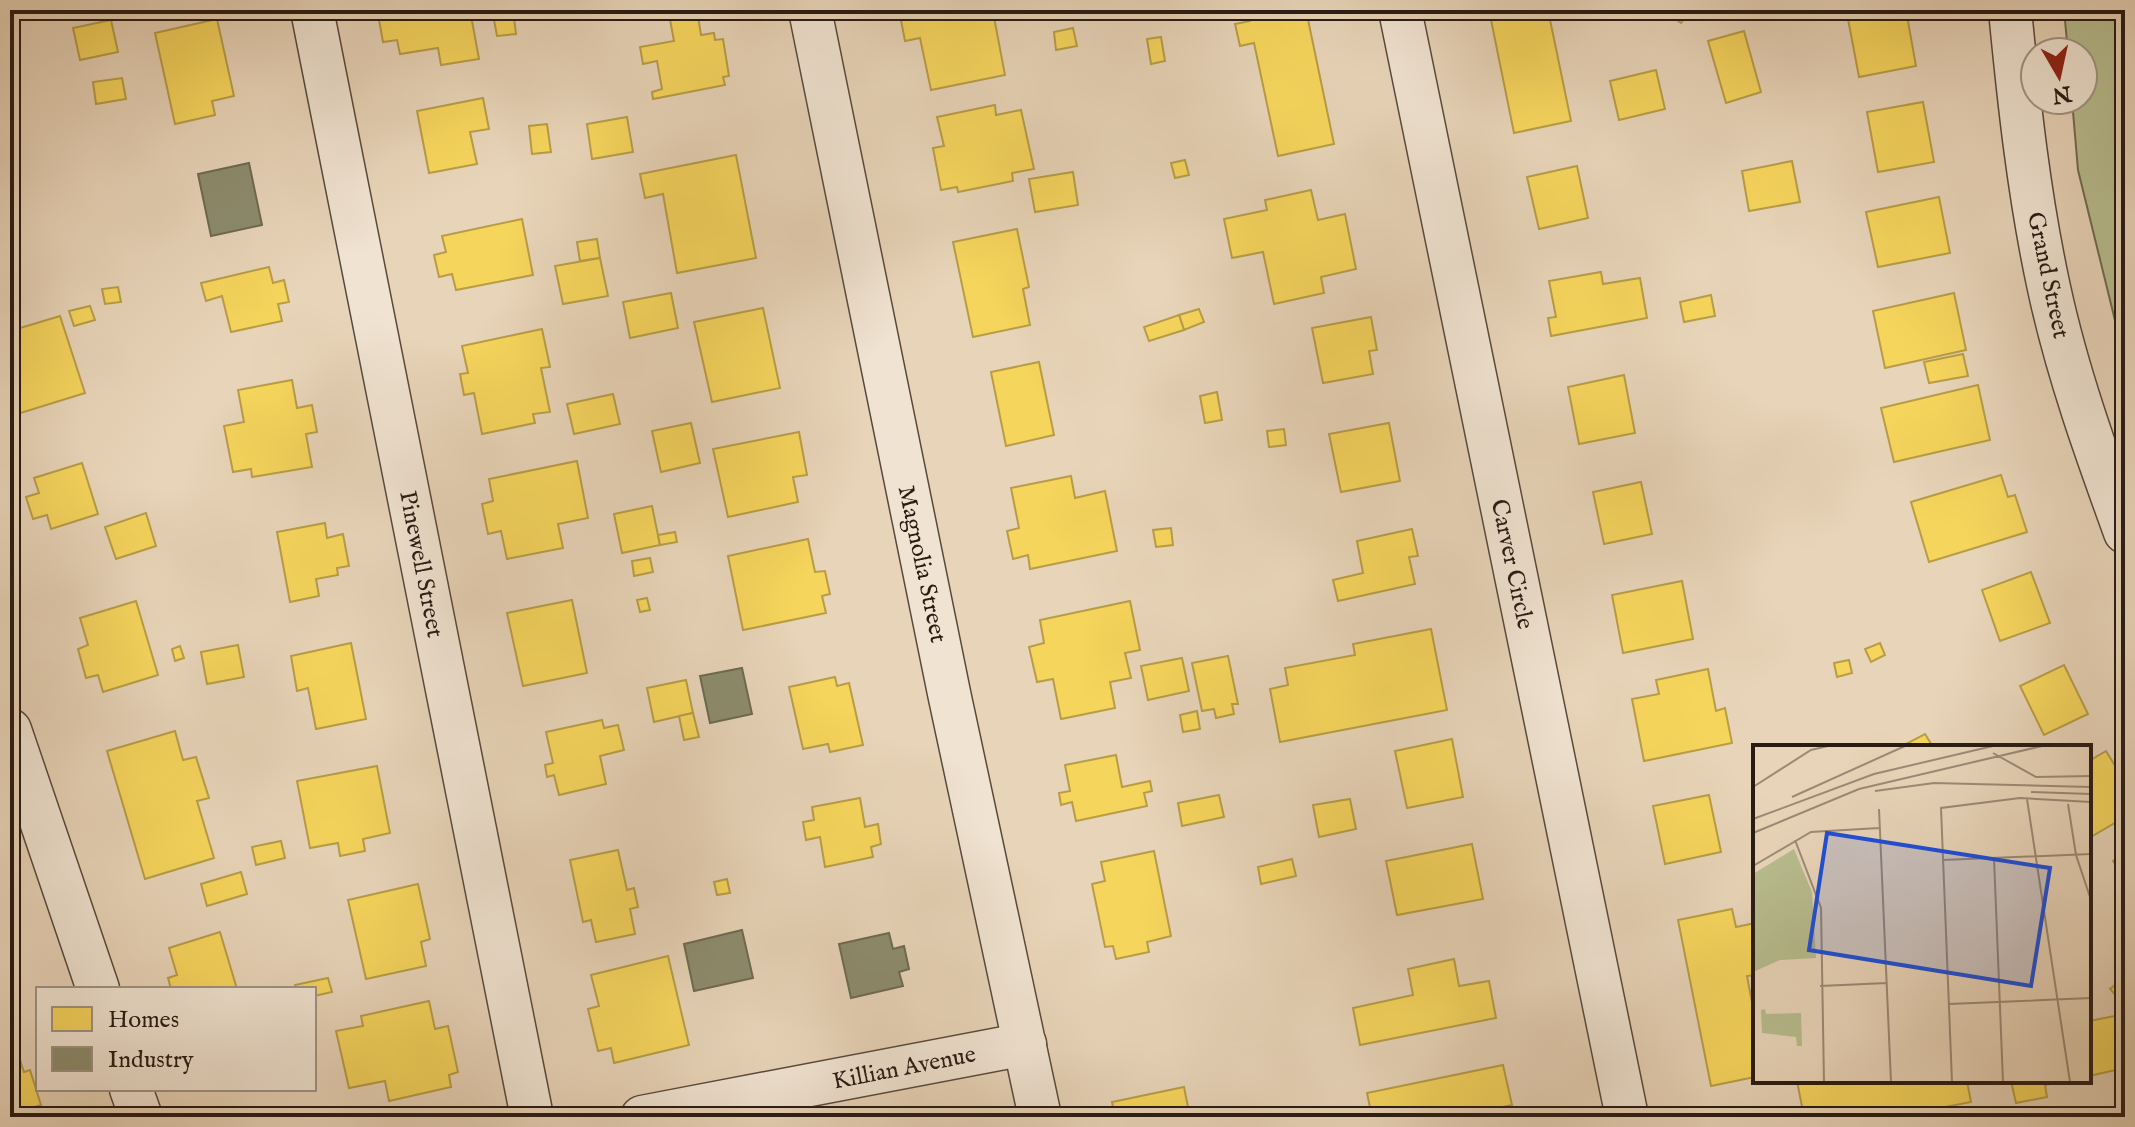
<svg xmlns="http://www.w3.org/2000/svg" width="2135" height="1127" font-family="'IM FELL English',serif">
<rect width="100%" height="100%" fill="#e8d4b8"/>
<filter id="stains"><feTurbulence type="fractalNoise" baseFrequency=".0025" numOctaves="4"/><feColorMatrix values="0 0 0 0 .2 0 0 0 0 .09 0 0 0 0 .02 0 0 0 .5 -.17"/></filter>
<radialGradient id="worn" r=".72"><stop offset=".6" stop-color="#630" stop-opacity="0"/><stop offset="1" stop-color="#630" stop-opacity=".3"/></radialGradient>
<polygon fill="#b7bc8e" stroke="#706c51" stroke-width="2" points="2064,10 2125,10 2125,361 2078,170 2072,100 2083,100 2083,52 2068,52"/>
<g fill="#f6d55c" stroke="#b89d46" stroke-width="2">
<polygon points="392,10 470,10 479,59 441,65 438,48 400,54 397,40 383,42 379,20 393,17"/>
<polygon points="697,10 701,35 714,33 715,40 723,39 729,76 723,77 725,85 653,99 652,92 662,89 657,61 643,64 640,47 674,41 669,14"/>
<polygon points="899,10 1000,10 993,12 1005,75 931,90 920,38 905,41"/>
<polygon points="1248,10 1306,10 1334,144 1278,156 1254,43 1240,46 1235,24 1250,21"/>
<polygon points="1489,10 1548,10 1571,121 1514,133"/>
<polygon points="1669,10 1691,10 1681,23 1667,13"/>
<polygon points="1896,10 1906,10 1916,66 1859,77 1848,19"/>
<polygon points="514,18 516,34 497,36 494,20"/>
<polygon points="217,19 234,96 212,101 215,115 175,124 155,33"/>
<polygon points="111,20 118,52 80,60 73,28"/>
<polygon points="1073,28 1077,46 1056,50 1054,32"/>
<polygon points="1744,31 1761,92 1726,103 1708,41"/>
<polygon points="1161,37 1165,61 1151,64 1147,39"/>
<polygon points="1656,70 1665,109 1619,120 1610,81"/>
<polygon points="122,78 126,99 96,104 93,82"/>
<polygon points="483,98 489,129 470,132 477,164 429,173 417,111"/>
<polygon points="1923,102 1934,162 1878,172 1867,112"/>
<polygon points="995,105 996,115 1021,110 1034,169 1012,173 1013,181 958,192 957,187 941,190 933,148 944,146 937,117"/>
<polygon points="627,117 633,152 592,159 587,124"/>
<polygon points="547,124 551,152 532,154 529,126"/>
<polygon points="736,155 756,258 677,273 663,194 645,198 640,174"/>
<polygon points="1185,160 1189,175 1175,178 1171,163"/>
<polygon points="1792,161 1800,202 1749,211 1742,171"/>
<polygon points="1577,166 1588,218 1539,229 1527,177"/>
<polygon points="1073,172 1078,205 1035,212 1029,179"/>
<polygon points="1311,190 1318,220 1345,214 1356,269 1321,277 1324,293 1274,304 1263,252 1232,258 1224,219 1267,210 1265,200"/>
<polygon points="1939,197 1950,253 1878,267 1866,212"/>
<polygon points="522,219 533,275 456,290 452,274 439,277 434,255 446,252 442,236"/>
<polygon points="1017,229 1029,287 1023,289 1030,325 973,337 953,242"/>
<polygon points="597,239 600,258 580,261 577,242"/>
<polygon points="10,249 18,274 10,277"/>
<polygon points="600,258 608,296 563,304 555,266"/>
<polygon points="269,267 273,283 284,280 289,302 278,304 282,321 231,332 222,296 206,301 201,283"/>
<polygon points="1601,272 1603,284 1640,278 1647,318 1551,336 1548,318 1556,317 1549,281"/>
<polygon points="118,287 121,302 105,304 102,289"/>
<polygon points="671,293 678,328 630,338 623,302"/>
<polygon points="1954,293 1966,350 1885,368 1873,311"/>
<polygon points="1711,295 1715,316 1684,322 1680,302"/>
<polygon points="90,306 95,320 74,326 69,311"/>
<polygon points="763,308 780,388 712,402 694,322"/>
<polygon points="1199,309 1204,322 1184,330 1179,315"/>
<polygon points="1179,315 1184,330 1149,341 1144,327"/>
<polygon points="60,316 85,393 11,416 10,331"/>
<polygon points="1371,317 1377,350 1369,351 1373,374 1323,383 1312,328"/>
<polygon points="542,329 550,367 541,368 550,412 533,414 535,423 482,434 474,393 464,395 460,374 468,373 462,346"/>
<polygon points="1963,354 1968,376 1929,383 1924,362"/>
<polygon points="1039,362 1054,435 1006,446 991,372"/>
<polygon points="1624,375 1635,433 1579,444 1568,387"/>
<polygon points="292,380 297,408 312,405 317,432 306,434 312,467 252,477 251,469 233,472 224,426 244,422 238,390"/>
<polygon points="1978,385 1990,440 1894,462 1881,408"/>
<polygon points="1217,392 1222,420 1205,423 1200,396"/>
<polygon points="613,394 620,424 574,434 567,404"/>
<polygon points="691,423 700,463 661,472 652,431"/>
<polygon points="1389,423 1400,481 1341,492 1329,434"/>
<polygon points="1284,429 1286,445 1269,447 1267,431"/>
<polygon points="799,432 807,475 793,477 798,502 728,517 713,449"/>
<polygon points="577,461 588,518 558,524 563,548 507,559 501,531 488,534 482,504 493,501 489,479"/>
<polygon points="82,463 98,514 51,529 47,515 33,519 26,497 39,493 34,478"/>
<polygon points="2001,475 2008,497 2015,495 2027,532 1929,562 1911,502"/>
<polygon points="1071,476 1075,498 1105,491 1117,551 1030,569 1028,555 1013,559 1007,531 1019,528 1011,488"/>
<polygon points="1641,482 1652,534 1604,544 1593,492"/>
<polygon points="652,506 660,545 622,553 614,514"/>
<polygon points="146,513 156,546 116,559 105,527"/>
<polygon points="325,523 327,538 343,534 349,566 337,568 338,575 316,579 319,596 290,602 277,532"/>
<polygon points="1171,528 1173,545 1156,547 1153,530"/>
<polygon points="1412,529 1418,556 1409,557 1415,584 1338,601 1333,580 1363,573 1357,541"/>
<polygon points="675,532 677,542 660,545 658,535"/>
<polygon points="808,539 815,572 825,571 830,594 822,596 826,613 743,630 728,556"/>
<polygon points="650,558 653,572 634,576 632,561"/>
<polygon points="2031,572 2050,623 2000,641 1982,590"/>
<polygon points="1682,581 1693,639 1623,653 1612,595"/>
<polygon points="647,598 650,610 640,612 637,600"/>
<polygon points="572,600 587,673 523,686 507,613"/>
<polygon points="136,601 158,675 103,692 98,675 86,678 78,649 88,645 80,618"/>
<polygon points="1130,601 1140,650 1125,653 1131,678 1110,682 1115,708 1061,719 1053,679 1037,682 1029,647 1044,643 1040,620"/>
<polygon points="1431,629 1447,710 1280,742 1270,689 1288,685 1285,668 1355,655 1353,644"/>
<polygon points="351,643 366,719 316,729 308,688 297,691 291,656"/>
<polygon points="1880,643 1885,655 1871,662 1865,649"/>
<polygon points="238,645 244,677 207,684 201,652"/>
<polygon points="180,646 184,658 175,661 172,649"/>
<polygon points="1228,656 1238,704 1232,704 1234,714 1216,718 1214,709 1202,711 1192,663"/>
<polygon points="1182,658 1189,691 1148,700 1141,666"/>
<polygon points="1849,660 1852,673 1837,677 1834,663"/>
<polygon points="2064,665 2088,714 2044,735 2020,686"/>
<polygon points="1708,669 1716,711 1725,708 1732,743 1644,761 1632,699 1659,694 1656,680"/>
<polygon points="835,677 837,686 849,683 863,745 830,752 828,744 803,749 789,687"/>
<polygon points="686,680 693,713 654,722 647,688"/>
<polygon points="1197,711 1200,729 1183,732 1180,715"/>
<polygon points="693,713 699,737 684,740 679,716"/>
<polygon points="602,720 604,728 618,725 624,750 600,756 606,784 559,795 554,775 547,777 545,765 553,763 546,732"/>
<polygon points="175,731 183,760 196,757 209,798 197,801 214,858 145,879 107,751"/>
<polygon points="1925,734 1933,747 1902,747 1902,746"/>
<polygon points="1452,739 1463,797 1407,808 1395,751"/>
<polygon points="2106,751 2125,782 2125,817 2089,838 2089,761"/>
<polygon points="1116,755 1122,787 1150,781 1152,791 1144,793 1147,806 1076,821 1072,802 1061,805 1059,793 1070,791 1065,765"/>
<polygon points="377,766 390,833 363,839 365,851 340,856 338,843 310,848 297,781"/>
<polygon points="1219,795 1224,817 1182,826 1178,803"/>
<polygon points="1709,795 1721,852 1665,864 1653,806"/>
<polygon points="860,798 865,827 878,824 881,844 871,847 873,857 825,867 820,837 806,840 803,822 814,820 812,807"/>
<polygon points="1350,799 1356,829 1319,837 1313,805"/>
<polygon points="281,841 285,858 256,865 252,847"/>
<polygon points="1472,844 1483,899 1397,915 1386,861"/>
<polygon points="618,850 627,890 634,888 638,907 630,909 635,934 596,942 591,920 583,922 570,860"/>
<polygon points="1154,851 1171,936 1147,942 1149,952 1116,959 1113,946 1105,947 1092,884 1105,881 1101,862"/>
<polygon points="2125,853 2125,878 2113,861"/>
<polygon points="1292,859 1296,876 1261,884 1258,867"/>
<polygon points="241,872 247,894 207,906 201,884"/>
<polygon points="727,879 730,893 717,895 714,882"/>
<polygon points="418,884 430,939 421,942 426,966 366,979 348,900"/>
<polygon points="1732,909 1736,927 1755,923 1755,975 1747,976 1755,1018 1755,1077 1711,1086 1678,920"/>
<polygon points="220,932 237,989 171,989 168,978 177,975 169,948"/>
<polygon points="668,956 689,1045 614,1063 611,1048 598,1051 588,1009 599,1006 591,975"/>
<polygon points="1454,959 1459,986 1489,981 1496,1018 1360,1045 1353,1008 1413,995 1408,969"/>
<polygon points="328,978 332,992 314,996 314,989 296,989 295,985"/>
<polygon points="2120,981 2125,991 2117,997 2110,989"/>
<polygon points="429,1001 435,1029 448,1026 458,1072 449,1075 451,1087 389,1101 385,1081 349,1088 336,1031 363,1026 361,1016"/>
<polygon points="2125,1014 2125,1068 2089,1076 2089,1021"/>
<polygon points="10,1031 24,1072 30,1070 41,1105 10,1115"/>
<polygon points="1503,1065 1512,1105 1488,1110 1489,1117 1372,1117 1367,1093"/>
<polygon points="1797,1081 1967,1081 1971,1102 1894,1117 1804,1117"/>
<polygon points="2011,1081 2065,1081 2045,1085 2047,1097 2016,1103"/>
<polygon points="1184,1087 1190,1117 1115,1117 1112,1102"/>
</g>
<g fill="#8c8c6e" stroke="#6e6a53" stroke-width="2">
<polygon points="249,163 262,225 211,236 198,174"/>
<polygon points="742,668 752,714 710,723 700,676"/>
<polygon points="742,930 753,978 694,991 684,944"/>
<polygon points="889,933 893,949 904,946 909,969 899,972 903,986 851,998 839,944"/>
</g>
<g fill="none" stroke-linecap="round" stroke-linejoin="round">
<g stroke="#59493d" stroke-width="45">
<g id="street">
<polyline points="312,10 532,1117"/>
<polyline points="810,10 949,693 1040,1117"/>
<polyline points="1400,10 1627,1117"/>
<path d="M2010 10C2019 103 2029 196 2049 288 2067 372 2096 452 2125 532"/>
<polyline points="10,730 98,989"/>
<polyline points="131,1089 141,1117"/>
<polyline points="642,1117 1025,1044"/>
</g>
</g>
<use href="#street" stroke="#f0e3d1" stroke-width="42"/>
</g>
<g text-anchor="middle" stroke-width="8" stroke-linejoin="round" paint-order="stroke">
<g font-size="24" fill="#291b14" stroke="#f0e3d1">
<text transform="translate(2049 275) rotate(78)" y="8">Grand Street</text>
<text transform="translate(422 564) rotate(79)" y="8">Pinewell Street</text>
<text transform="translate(923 564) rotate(78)" y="8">Magnolia Street</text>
<text transform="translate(1513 564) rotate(78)" y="8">Carver Circle</text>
<text transform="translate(904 1067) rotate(-11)" y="8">Killian Avenue</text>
</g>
</g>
<g transform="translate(1753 745)">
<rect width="338" height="338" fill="#e8d4b8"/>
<path d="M41 104 59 147 63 213 27 215 0 227V233V129ZM12 264 13 269 48 268 49 301H44L43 292 9 288 8 265Z" fill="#b7bc8e"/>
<path fill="none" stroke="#9c8a76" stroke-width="2" d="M240 8 283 32 338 31M0 42 58 5 75 1M122 46 181 38 338 42M278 47 338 49M39 52 152 1M274 54 317 337M315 59 323 110 338 155M126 64 138 337M0 74 121 29 240 1M0 88 106 44 289 1M42 95 68 163 71 337M241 113 250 337M189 115 338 109M0 121 58 87 126 83M67 241 134 238M196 259 338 253M199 337 188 63 267 53 338 57"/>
<path fill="#1d4ed8" fill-opacity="0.15" stroke="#1d4ed8" stroke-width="4" d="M74 88 297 123 278 241 56 205Z"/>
<rect width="338" height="338" fill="none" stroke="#291b14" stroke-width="4"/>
</g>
<rect width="2135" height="1127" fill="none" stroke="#e8d4b8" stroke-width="40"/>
<rect x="12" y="12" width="2111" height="1103" fill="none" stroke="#291b14" stroke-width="4"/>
<rect x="20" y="20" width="2095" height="1087" fill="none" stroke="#291b14" stroke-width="2"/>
<rect x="36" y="987" width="280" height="104" fill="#f0e3d1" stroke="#a09385" stroke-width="2"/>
<rect x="52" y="1007" width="40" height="24" fill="#f6d55c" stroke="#a09385" stroke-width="2"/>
<text x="108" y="1027" font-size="24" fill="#291b14">Homes</text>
<rect x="52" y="1047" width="40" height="24" fill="#8c8c6e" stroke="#a09385" stroke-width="2"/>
<text x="108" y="1067" font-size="24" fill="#291b14">Industry</text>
<g transform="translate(2059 76) rotate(171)"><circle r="38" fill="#f0e3d1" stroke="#a09385" stroke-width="2"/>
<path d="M0-6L14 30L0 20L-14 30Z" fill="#8f2418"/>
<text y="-12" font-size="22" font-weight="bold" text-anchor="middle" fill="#291b14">N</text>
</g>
<rect width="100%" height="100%" filter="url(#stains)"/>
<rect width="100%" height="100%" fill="url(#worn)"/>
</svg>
